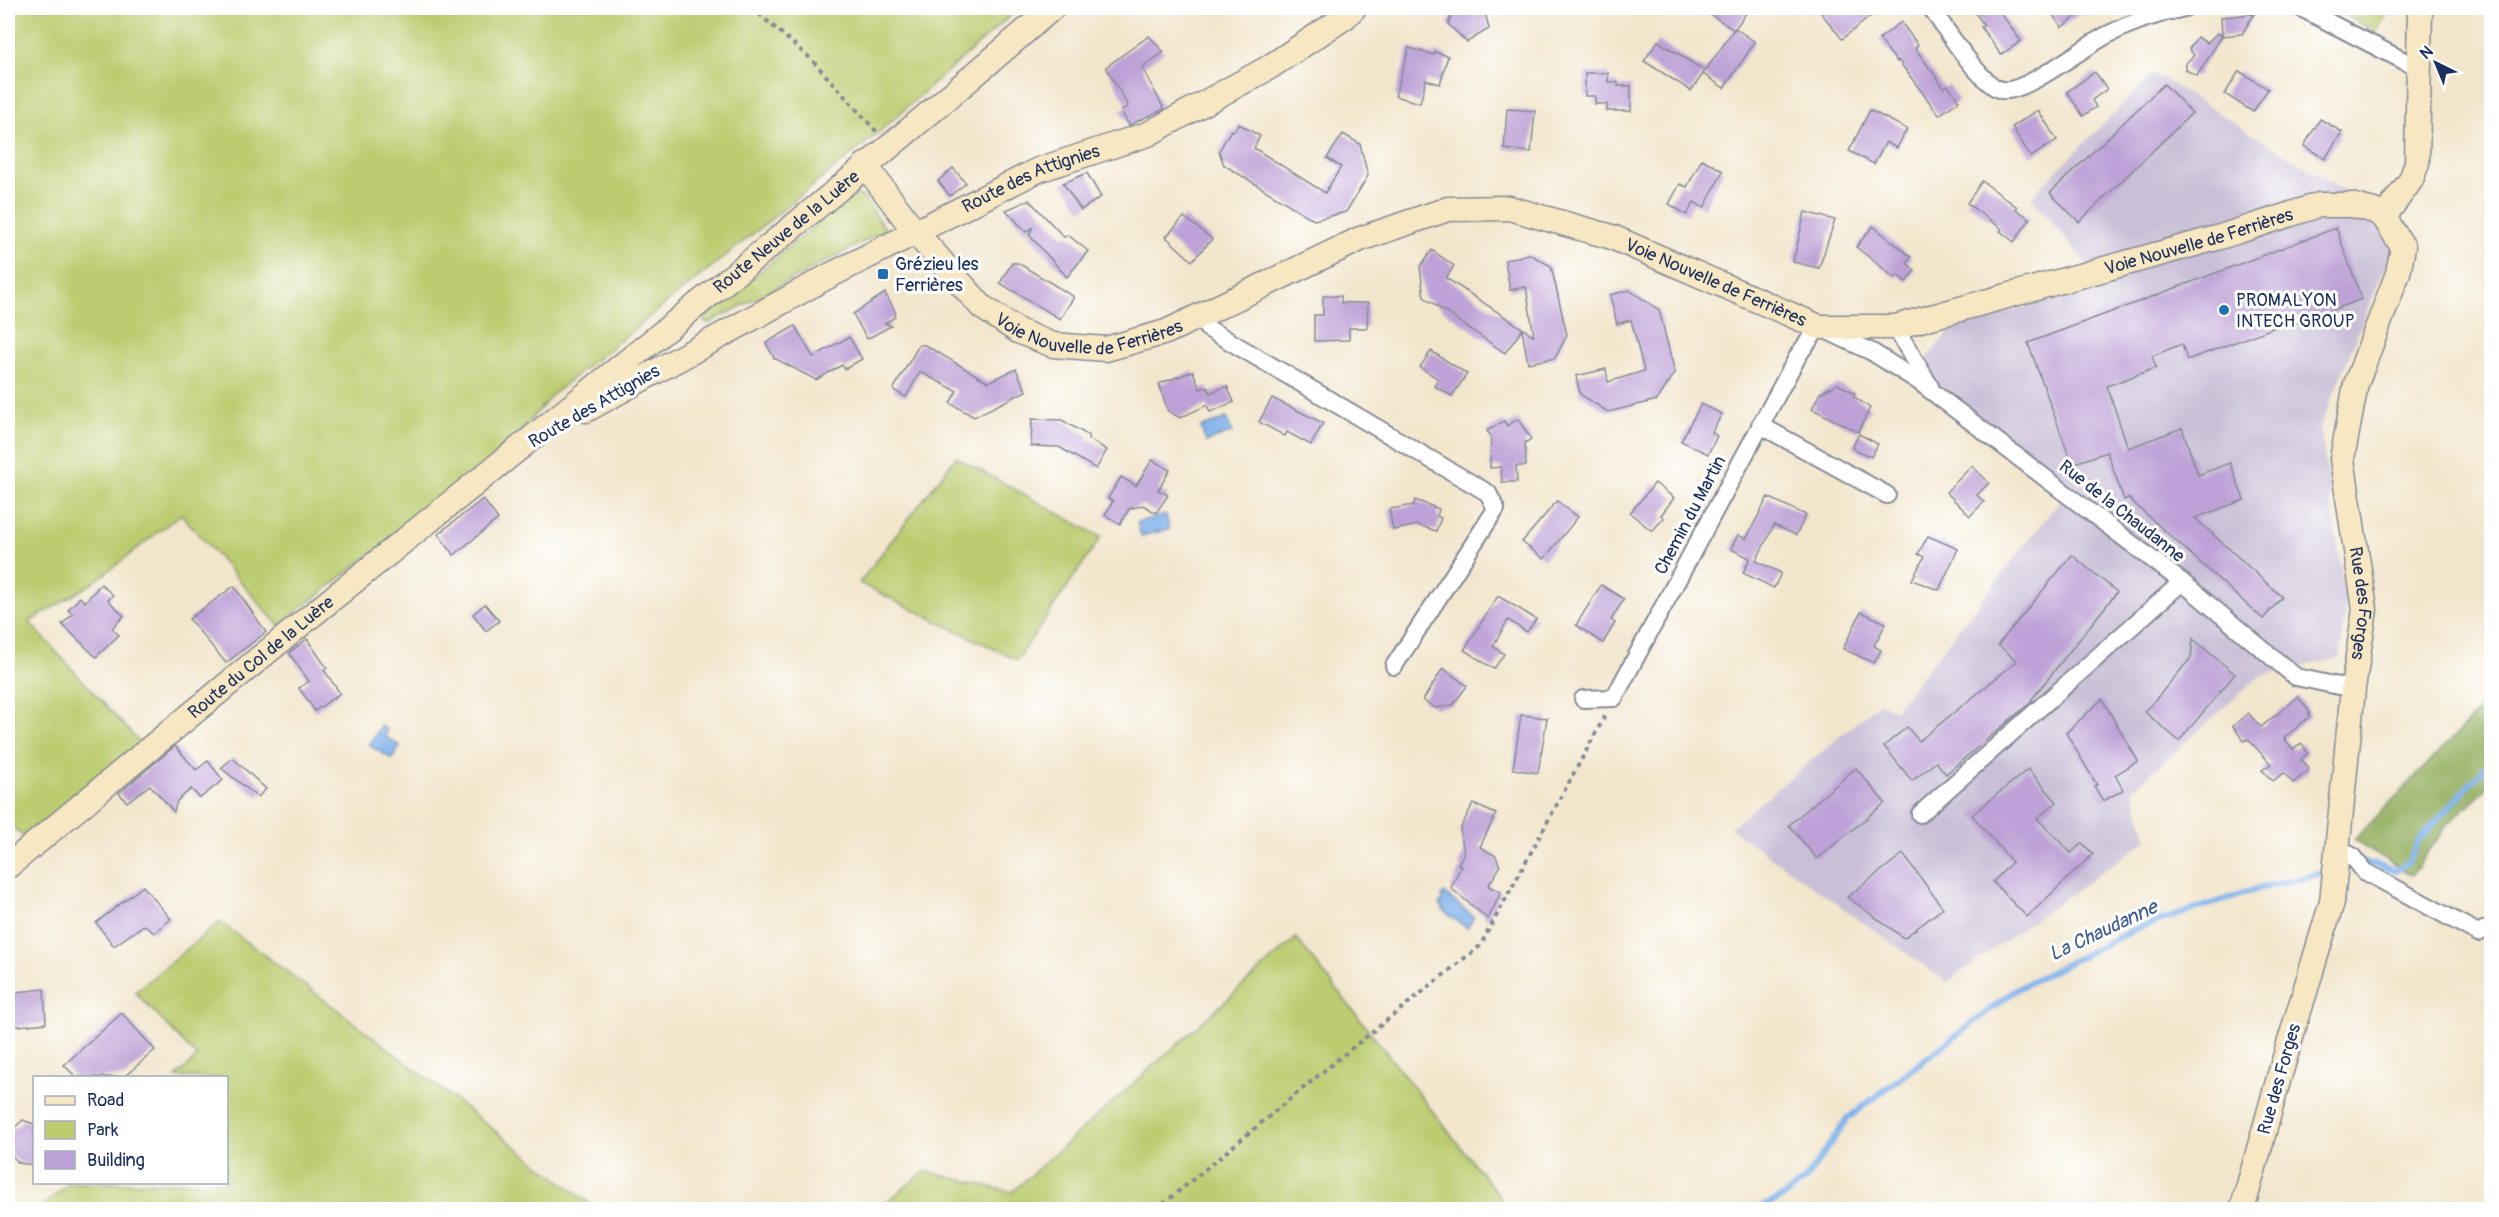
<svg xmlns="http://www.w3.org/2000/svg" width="2499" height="1217" font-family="Pangolin,sans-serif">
<rect width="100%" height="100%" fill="#fff"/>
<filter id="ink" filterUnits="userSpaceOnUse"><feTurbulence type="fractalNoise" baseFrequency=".0167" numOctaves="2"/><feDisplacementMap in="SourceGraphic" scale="12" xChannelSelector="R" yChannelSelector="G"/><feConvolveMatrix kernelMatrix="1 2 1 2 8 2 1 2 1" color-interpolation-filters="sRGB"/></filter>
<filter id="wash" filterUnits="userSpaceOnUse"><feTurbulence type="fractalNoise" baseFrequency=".008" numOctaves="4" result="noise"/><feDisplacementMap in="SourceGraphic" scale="24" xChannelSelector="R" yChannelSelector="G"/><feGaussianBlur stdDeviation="1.35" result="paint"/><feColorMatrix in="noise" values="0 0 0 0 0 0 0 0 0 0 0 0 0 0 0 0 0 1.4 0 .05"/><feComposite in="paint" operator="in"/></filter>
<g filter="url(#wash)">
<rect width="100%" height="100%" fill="#f2e6cc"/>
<polygon fill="#c9bfd7" points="2154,73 2409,231 2383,272 2320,427 2346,602 2340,658 2261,675 2132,790 2148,839 1947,982 1730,828 1880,703 1895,710 2069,489 1937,384 1927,358 1954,326 2105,286 2031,197"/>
<g fill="#bccc6f" stroke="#6c7e66" stroke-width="1.5">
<polygon points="8,8 1019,8 871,139 553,394 507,447 279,626 181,514 93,583 29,622 141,744 26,838 8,824"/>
<polygon points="2332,8 2389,8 2376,32"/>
<polygon points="853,193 864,197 886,230 709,323 704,322 706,317"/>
<polygon points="956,457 1101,537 1017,660 859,583"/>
<polygon points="220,922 338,1010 597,1209 39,1209 69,1183 226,1182 226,1078 176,1077 197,1057 135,992"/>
<polygon points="1296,938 1497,1193 1508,1209 878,1209 925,1171 1012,1192"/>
</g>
<polygon fill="#95b062" stroke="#587060" stroke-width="1.5" points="2491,698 2491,784 2447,825 2412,875 2354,840"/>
<g fill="#7eb0ea" stroke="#4c70a4" stroke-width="1.5">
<polygon points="1226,418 1232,432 1206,442 1201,428"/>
<polygon points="1166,515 1169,529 1141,536 1137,522"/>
<polygon points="381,726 387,730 385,736 400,746 392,759 369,745"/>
<polygon points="1444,893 1474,917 1467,928 1443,911 1444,909 1439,905 1443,900 1441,897"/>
</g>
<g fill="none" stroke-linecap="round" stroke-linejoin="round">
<g stroke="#7eb0ea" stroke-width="6">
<polyline points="2341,869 2364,862 2397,871 2408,862 2419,840 2492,760"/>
<polyline points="1755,1210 1781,1198 1806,1179 1848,1118 2017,989 2135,929 2253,890 2331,871"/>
</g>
</g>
<g id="blocks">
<g fill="#bea2d7">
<polygon points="1455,8 1484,8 1489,29 1467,42 1448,24"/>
<polygon points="1701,8 1750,8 1734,30"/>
<polygon points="1817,8 1881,8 1842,39"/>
<polygon points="1972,8 1997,8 2021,41 2001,55 1981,27 1984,25"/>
<polygon points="2047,8 2088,8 2062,27"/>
<polygon points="2254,14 2242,34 2222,36 2221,17"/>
<polygon points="1901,22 1918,45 1915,48 1944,88 1948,85 1959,101 1939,115 1898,60 1897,62 1879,39"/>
<polygon points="1735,28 1755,42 1724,88 1703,74"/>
<polygon points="2217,33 2222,36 2197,76 2186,70 2186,63 2194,55 2189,49 2197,37 2207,43"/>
<polygon points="1149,36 1164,52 1142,67 1164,109 1129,125 1121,111 1128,106 1106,67"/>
<polygon points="1658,41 1705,71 1691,91 1644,61"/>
<polygon points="1409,48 1434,55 1435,52 1448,56 1440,84 1426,80 1420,103 1395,96"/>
<polygon points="2239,71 2268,89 2253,112 2225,94"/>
<polygon points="2095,72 2107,89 2092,100 2096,107 2083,116 2067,92"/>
<polygon points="1585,73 1608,73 1608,82 1618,82 1618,86 1631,86 1631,111 1607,111 1607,104 1595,104 1595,96 1585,96"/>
<polygon points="2164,84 2192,113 2079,222 2050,193"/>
<polygon points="1507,109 1535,111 1531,152 1504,149"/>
<polygon points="1870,110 1907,129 1897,148 1886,142 1874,164 1849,151"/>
<polygon points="2038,110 2057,140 2031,157 2012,127"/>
<polygon points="2320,119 2342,132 2325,159 2304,146"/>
<polygon points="1239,124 1260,136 1254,148 1325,193 1341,167 1327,158 1343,134 1360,144 1368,176 1346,212 1314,220 1224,165 1219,151 1231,130 1234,131"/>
<polygon points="1702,159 1723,171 1704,208 1694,202 1687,215 1669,204 1680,184 1687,187"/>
<polygon points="953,168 966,183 950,196 938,181"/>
<polygon points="1087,173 1101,197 1081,210 1063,183"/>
<polygon points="1982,181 2017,207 2016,209 2030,219 2014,242 2000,231 2002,229 1967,203"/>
<polygon points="1029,200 1064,237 1068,235 1088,251 1067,277 1029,235 1033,227 1026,232 1006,210"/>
<polygon points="1805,212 1835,220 1819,268 1793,262"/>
<polygon points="1184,217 1212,239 1192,261 1166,237"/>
<polygon points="1873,226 1911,257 1907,263 1915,270 1906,282 1897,275 1895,278 1856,247"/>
<polygon points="2336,228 2362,299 2292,325 2289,322 2187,360 2182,344 2152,356 2156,368 2107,386 2128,448 2182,428 2198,475 2230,463 2244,500 2195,518 2282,597 2263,619 2128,498 2124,500 2107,452 2072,464 2028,343"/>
<polygon points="1432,250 1454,266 1446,278 1534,336 1526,287 1510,290 1505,260 1529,254 1551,266 1567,335 1555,358 1528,363 1522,330 1505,353 1424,297 1420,267"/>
<polygon points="1012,263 1018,263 1074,297 1060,319 1000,283"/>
<polygon points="1629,290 1659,310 1675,373 1657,400 1608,412 1580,394 1576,376 1606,369 1608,382 1644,371 1631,320 1617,324 1610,295"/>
<polygon points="885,293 895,311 895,317 885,323 891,326 867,339 853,314"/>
<polygon points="1323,296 1341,296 1341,303 1368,303 1367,328 1349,328 1349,340 1314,341 1314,315 1323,315"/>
<polygon points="795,326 813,357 849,337 862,359 845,369 842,365 816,380 774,358 766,343"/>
<polygon points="919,345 925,345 988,382 1016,369 1026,391 974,417 950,403 957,391 920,372 906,397 893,390"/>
<polygon points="1431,351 1467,374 1452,396 1434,386 1438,379 1420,367"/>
<polygon points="1193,371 1200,389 1207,387 1210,393 1227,386 1234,402 1210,412 1207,405 1180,418 1168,411 1159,384"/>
<polygon points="1837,384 1855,393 1853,396 1870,408 1858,432 1812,409 1820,393"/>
<polygon points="1272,398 1323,423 1311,445 1287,432 1285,436 1259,422"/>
<polygon points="1701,404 1722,414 1712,432 1717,436 1708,454 1681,441"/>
<polygon points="1032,419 1062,420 1089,436 1088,439 1107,450 1096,469 1059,447 1031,446"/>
<polygon points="1518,419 1531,439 1525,443 1526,466 1516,466 1517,482 1502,482 1501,467 1490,468 1491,436 1487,431 1504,421 1507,426"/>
<polygon points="1859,434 1878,444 1871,457 1852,448"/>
<polygon points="1152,460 1170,470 1158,490 1168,495 1156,513 1143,505 1129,509 1120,524 1105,515 1113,501 1108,498 1121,477 1136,486"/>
<polygon points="1972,466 1989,483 1977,495 1984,502 1970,516 1946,492"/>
<polygon points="1655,483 1674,498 1661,515 1664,518 1652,531 1630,513"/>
<polygon points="1768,497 1806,515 1796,535 1774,525 1756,561 1781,573 1774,588 1743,573 1750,558 1731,549 1738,535 1746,539"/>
<polygon points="483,499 498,519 454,555 438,534"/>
<polygon points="1415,500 1439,509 1437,516 1441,518 1436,531 1418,525 1393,530 1389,509 1414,505"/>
<polygon points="1557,501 1578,517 1544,559 1522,542"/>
<polygon points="1928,536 1958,549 1939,590 1912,580 1924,557 1918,554"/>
<polygon points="2072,555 2117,592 2031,700 2032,701 1946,774 1936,762 1912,781 1884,746 1907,727 1919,741 2017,661 1998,645"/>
<polygon points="101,584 113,595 108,600 124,616 112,628 119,635 96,657 62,624 73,614 68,610 80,597 85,602"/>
<polygon points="1601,585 1624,599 1611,620 1615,623 1603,643 1576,625"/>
<polygon points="234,586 266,632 226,663 189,619"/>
<polygon points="1498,596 1536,619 1527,632 1508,620 1493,646 1504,654 1494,669 1464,650"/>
<polygon points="485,604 499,621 486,631 473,614"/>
<polygon points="1861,612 1886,623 1874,646 1881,650 1874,663 1843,649"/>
<polygon points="307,639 327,668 324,670 340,693 315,711 299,688 309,681 289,653"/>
<polygon points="2193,639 2235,674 2179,741 2145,712 2191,658"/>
<polygon points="1443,668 1467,686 1453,705 1435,708 1423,700"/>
<polygon points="2298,697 2309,711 2309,717 2284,738 2293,749 2302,744 2308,753 2301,759 2309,770 2293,783 2284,773 2273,781 2262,770 2271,764 2248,739 2244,741 2233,726 2248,713 2261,727"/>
<polygon points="2102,699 2138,761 2115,775 2123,790 2103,801 2094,786 2097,785 2066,733"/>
<polygon points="1521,715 1547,718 1538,773 1513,769"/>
<polygon points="175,746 196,770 208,761 223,780 200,798 191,789 177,801 174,812 150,785 127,802 119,793"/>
<polygon points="233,758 266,789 258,797 221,768"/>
<polygon points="1856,768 1885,803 1817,859 1789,825"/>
<polygon points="2028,769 2057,802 2037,818 2071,853 2082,843 2093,854 2027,917 1993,882 2012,862 1972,815"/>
<polygon points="1473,804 1496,814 1480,847 1496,856 1500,867 1488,886 1501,892 1488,919 1451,888 1461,866 1458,864 1464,853 1460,829"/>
<polygon points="1903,854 1943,908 1904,938 1847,897"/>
<polygon points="143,886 171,919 154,933 144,925 114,946 96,923"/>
<polygon points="44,989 46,1023 10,1027 8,993"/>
<polygon points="122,1013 155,1050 124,1077 76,1077 64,1065"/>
<polygon points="23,1120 34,1124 34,1165 19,1163 8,1152 8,1133"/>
</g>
</g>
</g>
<g filter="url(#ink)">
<use href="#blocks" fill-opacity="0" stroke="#868a95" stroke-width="1.5"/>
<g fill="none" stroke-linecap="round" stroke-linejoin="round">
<g stroke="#868a95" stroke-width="20">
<g id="street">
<path d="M1931 8C1944 26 1982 87 2002 90 2025 94 2083 47 2107 35 2130 23 2159 13 2185 8"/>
<polyline points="2301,8 2408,63 2418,66"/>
<polyline points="1200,315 1207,328 1488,493 1496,509 1394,666"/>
<polyline points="1895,327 1930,386"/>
<polyline points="1760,425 1887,495"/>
<polyline points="1583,699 1614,698 1799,354 1819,327 1872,352 1918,381 2182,582 2296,677 2353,689"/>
<polyline points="1920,814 2182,582"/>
<polyline points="2336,848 2352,856 2364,871 2478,933 2492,926"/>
</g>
</g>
<g stroke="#868a95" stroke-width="27">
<g id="secondary">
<path id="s1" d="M865 165 916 233 982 307 1018 331 1053 345 1106 349 1166 332 1360 239 1448 209 1509 208 1612 237 1819 327H1895L2220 237 2319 205H2351L2374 211 2384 217 2403 247 2398 273 2356 384 2342 459 2365 609 2353 689 2332 902 2280 1074 2242 1210"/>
<polyline points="2384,217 2411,180 2417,163 2420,8"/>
<path id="s2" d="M586 410 827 277 1038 170 1148 134 1268 68 1345 17 1354 8"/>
<path id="s3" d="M8 866C123 771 238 675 354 581 588 392 825 206 1052 8"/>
</g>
</g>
<g stroke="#868a95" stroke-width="4" stroke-dasharray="4.5 4.5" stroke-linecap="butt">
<polyline points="752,8 811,59 877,132"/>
<polyline points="1156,1210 1342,1056 1480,946 1605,716"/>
</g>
<use href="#street" stroke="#fff" stroke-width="16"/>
<use href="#secondary" stroke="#f7e8c3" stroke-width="24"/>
</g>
</g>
<g fill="#1f6fb2" stroke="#fff" stroke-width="2">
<rect x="877" y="268" width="12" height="12" rx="3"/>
<circle cx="2224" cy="310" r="6"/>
</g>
<g text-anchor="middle" stroke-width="6" stroke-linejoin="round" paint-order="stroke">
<g font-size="18" fill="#1b2f5e" stroke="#fff">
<text dy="6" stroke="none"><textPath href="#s2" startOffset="502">Route des Attignies</textPath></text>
<text dy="6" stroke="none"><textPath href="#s3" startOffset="1004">Route Neuve de la Luère</textPath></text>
<text dy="6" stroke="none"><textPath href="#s1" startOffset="1474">Voie Nouvelle de Ferrières</textPath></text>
<text dy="6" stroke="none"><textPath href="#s1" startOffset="970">Voie Nouvelle de Ferrières</textPath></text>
<text dy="6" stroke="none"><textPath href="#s1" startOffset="300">Voie Nouvelle de Ferrières</textPath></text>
<text transform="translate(594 406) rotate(-30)" y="6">Route des Attignies</text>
<text transform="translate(2122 511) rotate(38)" y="6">Rue de la Chaudanne</text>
<text transform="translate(1690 515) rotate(-62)" y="6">Chemin du Martin</text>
<text dy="6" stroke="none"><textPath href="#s1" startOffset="2070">Rue des Forges</textPath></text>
<text dy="6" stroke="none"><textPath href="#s3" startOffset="328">Route du Col de la Luère</textPath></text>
<text transform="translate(2279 1079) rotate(-74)" y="6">Rue des Forges</text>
</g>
<g font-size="18" fill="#1b2f5e" stroke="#fff" text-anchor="start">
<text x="895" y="270">Grézieu les<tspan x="895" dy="21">Ferrières</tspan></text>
<text x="2236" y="306">PROMALYON<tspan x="2236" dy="21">INTECH GROUP</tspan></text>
</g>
<g font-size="20" font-style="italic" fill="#3e5c8f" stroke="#fff">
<text transform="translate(2103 930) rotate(-25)" y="7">La Chaudanne</text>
</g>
</g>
<rect width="2499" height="1217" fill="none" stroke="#fff" stroke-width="30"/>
<rect x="33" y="1076" width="195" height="108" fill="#ffffff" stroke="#a4acbf" stroke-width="1.5"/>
<rect x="45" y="1096" width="30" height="9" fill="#f7e8c3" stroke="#a4acbf" stroke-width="1.5"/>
<text x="87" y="1106" font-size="18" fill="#1b2f5e">Road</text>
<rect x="45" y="1121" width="30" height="18" fill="#bccc6f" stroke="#a4acbf" stroke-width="1.5"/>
<text x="87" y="1136" font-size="18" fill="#1b2f5e">Park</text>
<rect x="45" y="1151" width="30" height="18" fill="#bea2d7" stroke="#a4acbf" stroke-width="1.5"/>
<text x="87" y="1166" font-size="18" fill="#1b2f5e">Building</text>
<g transform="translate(2436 63) rotate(317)" stroke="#ffffff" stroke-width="4.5" paint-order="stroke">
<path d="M0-4.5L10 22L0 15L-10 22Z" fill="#1b2f5e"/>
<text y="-9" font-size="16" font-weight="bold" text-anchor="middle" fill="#1b2f5e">N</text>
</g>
</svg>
